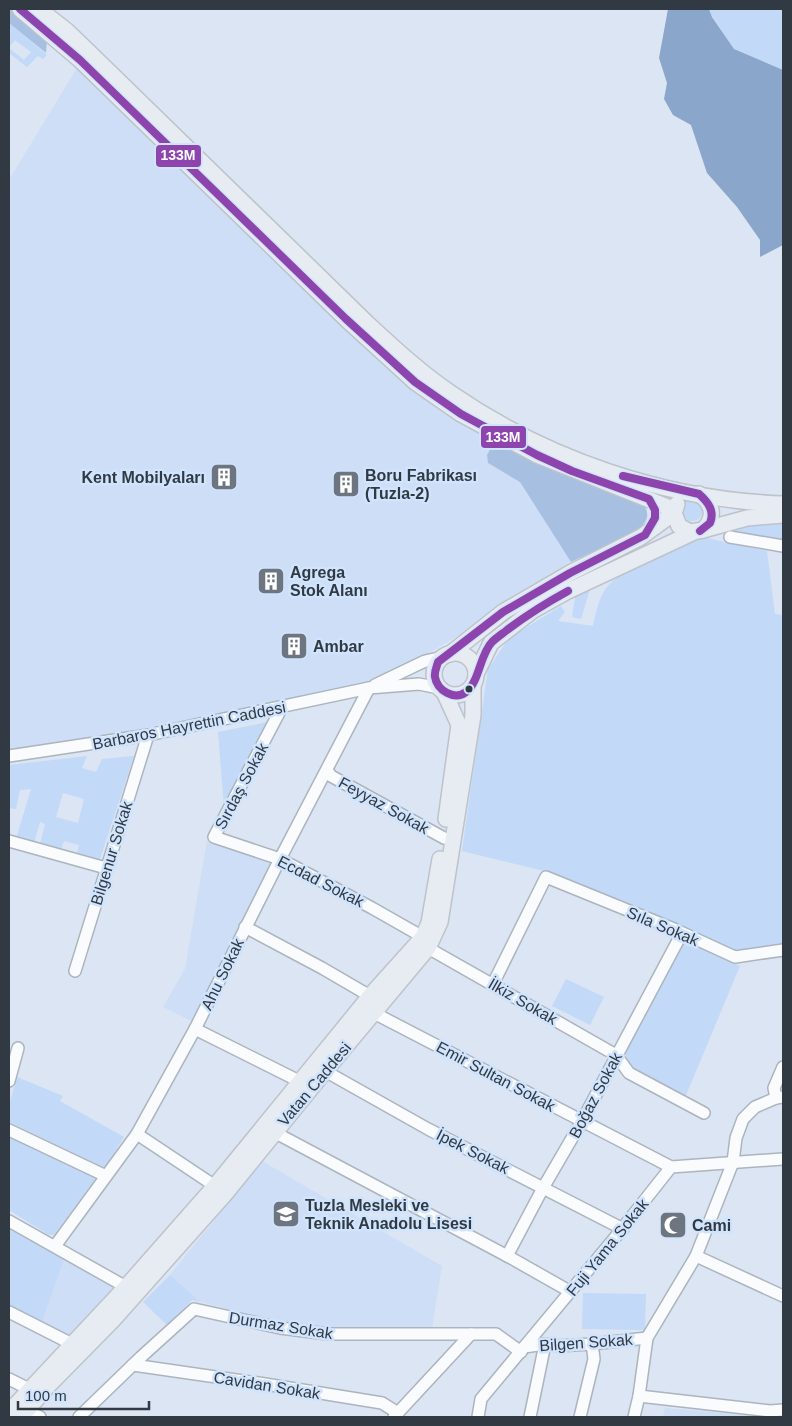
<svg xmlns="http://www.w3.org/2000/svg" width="792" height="1426" font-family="Arial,sans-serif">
<rect width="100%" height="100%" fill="#dbe5f3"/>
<g fill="#cddef6">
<polygon points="77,68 296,280 410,388 495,440 541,464 576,479 640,501 645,507 647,514 645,522 627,535 571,562 501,606 475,626 432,651 352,688 87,739 9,749 9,180"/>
<polygon points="207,841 271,863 191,1021 163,1007 185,969"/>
<polygon points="262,1161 442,1266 432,1328 326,1331 283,1322 200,1302 170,1275"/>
<polygon points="65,1257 117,1287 73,1336 67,1336 41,1324"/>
<polygon points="665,1408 768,1417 663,1417"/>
</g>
<g fill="#c2d9f8" fill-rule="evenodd">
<polygon points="709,9 783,9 783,70 734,49 712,16"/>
<polygon points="9,23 47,55 43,59 38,56 27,67 9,53 9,48 24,60 31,52 15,40 11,45 9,44 9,35 11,32 9,30"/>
<circle cx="692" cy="510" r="11"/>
<polygon points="783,521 783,542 723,528"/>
<path d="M702 537 767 551 775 614 783 615V945L735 950 544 871 462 851 488 669 509 638 561 606 565 612 558 621 593 626C596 612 599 597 607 587 629 561 671 550 702 537Z"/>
<polygon points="585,588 590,589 581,619 572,617 576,592"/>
<polygon points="268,722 224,807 218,732"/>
<path d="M87 756 82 768 96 772 102 759 134 756 100 859 77 853 79 845 64 841 61 849 40 844 45 824 40 822 34 843 16 839 31 789 20 790 16 809 9 808V765ZM63 793 84 799 78 823 56 817Z"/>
<polygon points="685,940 740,966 684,1100 630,1072 625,1052"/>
<polygon points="566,979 604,997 590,1025 552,1006"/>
<polygon points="17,1077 63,1096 60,1101 124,1137 105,1168 9,1122 9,1105"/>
<polygon points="9,1136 95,1175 95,1179 54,1235 49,1235 9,1210"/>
<polygon points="9,1226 65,1257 41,1324 9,1306"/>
<polygon points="170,1275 200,1302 192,1300 167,1325 143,1302"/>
<polygon points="583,1293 646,1294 645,1330 582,1329"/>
</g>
<g fill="#a7c0e1">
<polygon points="9,9 44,37 47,40 46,53 9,23"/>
<path d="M495 440 541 464 576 479 640 501C646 507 650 514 645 522 637 535 586 554 571 562L520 482 488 463 487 455Z"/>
</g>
<polygon fill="#8aa6cb" points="668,9 709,9 712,17 734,49 783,70 783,245 760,257 760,240 737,207 707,173 691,125 673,115 664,99 667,83 659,58"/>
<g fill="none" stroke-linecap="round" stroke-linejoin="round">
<g stroke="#acb4be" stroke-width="14">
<g id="minor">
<polyline points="730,537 783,546"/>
<polyline points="375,685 425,661 443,657"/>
<polyline points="282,707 214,837 280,859 372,908 423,937"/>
<polyline points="9,756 148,735 369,688 419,684 439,688"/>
<polyline points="327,770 331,776 444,838"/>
<polyline points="9,841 106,868"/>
<polyline points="245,927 322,968 370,996"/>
<polyline points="428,948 616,1055 629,1073 704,1113"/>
<polyline points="75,971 148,735"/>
<polyline points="493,984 546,877 674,929 735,957 783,950"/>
<polyline points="374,1013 671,1167"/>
<polyline points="195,1029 299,1081"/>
<polyline points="325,1071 428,1129 623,1229"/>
<polyline points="9,1081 18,1048"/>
<polyline points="776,1098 774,1088 783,1067"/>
<polyline points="9,1130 106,1176"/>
<polyline points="274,1132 511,1258 571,1292"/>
<polyline points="137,1134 215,1186"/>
<polyline points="9,1221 126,1287"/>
<polyline points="55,1246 137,1134 195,1029 280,859 369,688"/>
<polyline points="507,1256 543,1188 582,1121 682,933"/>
<polyline points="696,1256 783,1296"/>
<polyline points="9,1312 72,1344"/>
<polyline points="524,1347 545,1344 557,1346 592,1344 647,1338"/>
<polyline points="133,1365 265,1384 382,1403 398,1413"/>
<polyline points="9,1379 31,1390"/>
<polyline points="639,1396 770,1411 783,1410"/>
<polyline points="21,1408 40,1417"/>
<polyline points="79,1417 141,1357 194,1309 280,1328 328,1334 496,1334 521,1352"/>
<polyline points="394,1417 471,1334"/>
<polyline points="478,1417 481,1399 618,1234 671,1167 783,1159"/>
<polyline points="530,1417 545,1344"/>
<polyline points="580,1417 594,1359 592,1344"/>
<polyline points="634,1417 639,1396 647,1338 696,1256 733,1162 736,1138 743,1119 755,1107 776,1098 783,1097"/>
</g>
</g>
<g stroke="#bec3ca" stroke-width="18">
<g id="major">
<polyline points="20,9 80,60 346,319 415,382 461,414 537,455 675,510"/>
<path d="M39 9 67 31 96 59 367 323C394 348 421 373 452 394 548 460 667 500 783 504"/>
<path d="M677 504 674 513 679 526 690 532 703 530C716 517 713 504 699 494"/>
<polyline points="703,530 747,518 783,515"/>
<circle cx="455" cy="674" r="21"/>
<polyline points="450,654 503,612 570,573 641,537 674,513"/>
<polyline points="476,674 491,643 532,611 568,591 694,532"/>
<polyline points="444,692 459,725 446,819"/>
<polyline points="9,1412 126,1287 215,1186 370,996 423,937 429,923 440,859"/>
<polyline points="21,1417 46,1388 112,1321 225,1194 325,1071 428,948 440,922 473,715 473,686"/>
</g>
</g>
<use href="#minor" stroke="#fafbfd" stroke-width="11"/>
<use href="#major" stroke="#e7ecf2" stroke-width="15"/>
<g stroke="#d1e4fd" stroke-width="11">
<g id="bus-1">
<path d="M20 9 80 60 346 319 415 382 461 414 537 455 572 471 649 499 655 510V518L645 535 570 573 503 612 438 662C437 666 434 672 435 677 437 690 454 701 466 692 479 683 480 654 492 642 496 638 502 634 507 630 527 615 546 603 568 591"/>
<path d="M623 476 699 494C708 502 715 511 710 523L700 531"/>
</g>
</g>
<use href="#bus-1" stroke="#8e44ad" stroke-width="8"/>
</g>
<defs>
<g id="building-square" transform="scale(1.4375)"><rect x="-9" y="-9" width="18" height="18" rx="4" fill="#6c7580" stroke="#d1e4fd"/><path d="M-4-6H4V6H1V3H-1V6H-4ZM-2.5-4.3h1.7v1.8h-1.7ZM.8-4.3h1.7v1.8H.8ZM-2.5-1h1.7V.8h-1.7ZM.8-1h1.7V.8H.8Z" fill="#fff"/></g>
<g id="school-square" transform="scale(1.4375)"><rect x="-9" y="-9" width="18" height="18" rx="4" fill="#6c7580" stroke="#d1e4fd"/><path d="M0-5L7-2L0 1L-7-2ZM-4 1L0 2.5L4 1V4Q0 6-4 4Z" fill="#fff"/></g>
<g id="mosque-square" transform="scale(1.4375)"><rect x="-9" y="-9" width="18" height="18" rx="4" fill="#6c7580" stroke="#d1e4fd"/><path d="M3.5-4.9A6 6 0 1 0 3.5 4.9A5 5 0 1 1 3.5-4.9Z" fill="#fff"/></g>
</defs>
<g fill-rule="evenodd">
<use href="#building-square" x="224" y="477"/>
<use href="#building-square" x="346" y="484"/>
<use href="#building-square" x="271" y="581"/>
<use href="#building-square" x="294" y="646"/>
<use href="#school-square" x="286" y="1214"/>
<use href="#mosque-square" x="673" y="1225"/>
</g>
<circle fill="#313942" stroke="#d1e4fd" stroke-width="2" cx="469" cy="689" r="4.5"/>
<g text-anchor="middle" stroke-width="5" stroke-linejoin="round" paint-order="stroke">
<g font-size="16" font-weight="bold" fill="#313942" stroke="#d1e4fd" text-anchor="start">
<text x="365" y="481">Boru Fabrikası<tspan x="365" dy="18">(Tuzla-2)</tspan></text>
<text x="205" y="483" text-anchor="end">Kent Mobilyaları</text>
<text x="290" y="578">Agrega<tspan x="290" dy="18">Stok Alanı</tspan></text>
<text x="313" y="652">Ambar</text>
<text x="305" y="1211">Tuzla Mesleki ve<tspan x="305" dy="18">Teknik Anadolu Lisesi</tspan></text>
<text x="692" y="1231">Cami</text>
</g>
<g font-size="16" fill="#313942" stroke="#d1e4fd">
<text transform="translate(189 725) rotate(-11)" y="6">Barbaros Hayrettin Caddesi</text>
<text transform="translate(241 786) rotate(-62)" y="6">Sırdaş Sokak</text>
<text transform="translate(384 805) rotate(29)" y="6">Feyyaz Sokak</text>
<text transform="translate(111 853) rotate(-73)" y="6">Bilgenur Sokak</text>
<text transform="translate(321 881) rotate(27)" y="6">Ecdad Sokak</text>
<text transform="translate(663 926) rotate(23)" y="6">Sıla Sokak</text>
<text transform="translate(222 974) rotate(-64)" y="6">Ahu Sokak</text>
<text transform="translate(523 1001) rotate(30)" y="6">İlkiz Sokak</text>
<text transform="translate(496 1076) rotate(28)" y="6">Emir Sultan Sokak</text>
<text transform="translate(314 1084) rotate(-50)" y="6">Vatan Caddesi</text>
<text transform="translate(595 1095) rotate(-62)" y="6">Boğaz Sokak</text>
<text transform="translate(473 1151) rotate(27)" y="6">İpek Sokak</text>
<text transform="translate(607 1247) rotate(-51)" y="6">Fuji Yama Sokak</text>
<text transform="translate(281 1325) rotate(9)" y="6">Durmaz Sokak</text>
<text transform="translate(586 1342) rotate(-4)" y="6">Bilgen Sokak</text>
<text transform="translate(267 1385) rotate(9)" y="6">Cavidan Sokak</text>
</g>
</g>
<g stroke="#d1e4fd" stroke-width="2">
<rect x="155" y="144" width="47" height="24" rx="5" fill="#8e44ad"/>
<rect x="480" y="425" width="47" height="24" rx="5" fill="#8e44ad"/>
</g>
<g font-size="14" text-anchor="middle" font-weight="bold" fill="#fff">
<text x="178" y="160">133M</text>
<text x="503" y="442">133M</text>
</g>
<rect width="792" height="1426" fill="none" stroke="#313942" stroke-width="20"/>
<path d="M18 1401v8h131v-8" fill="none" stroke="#313942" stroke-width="2.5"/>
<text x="25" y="1401" font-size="15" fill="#313942" stroke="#d1e4fd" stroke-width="4" paint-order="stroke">100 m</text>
</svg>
